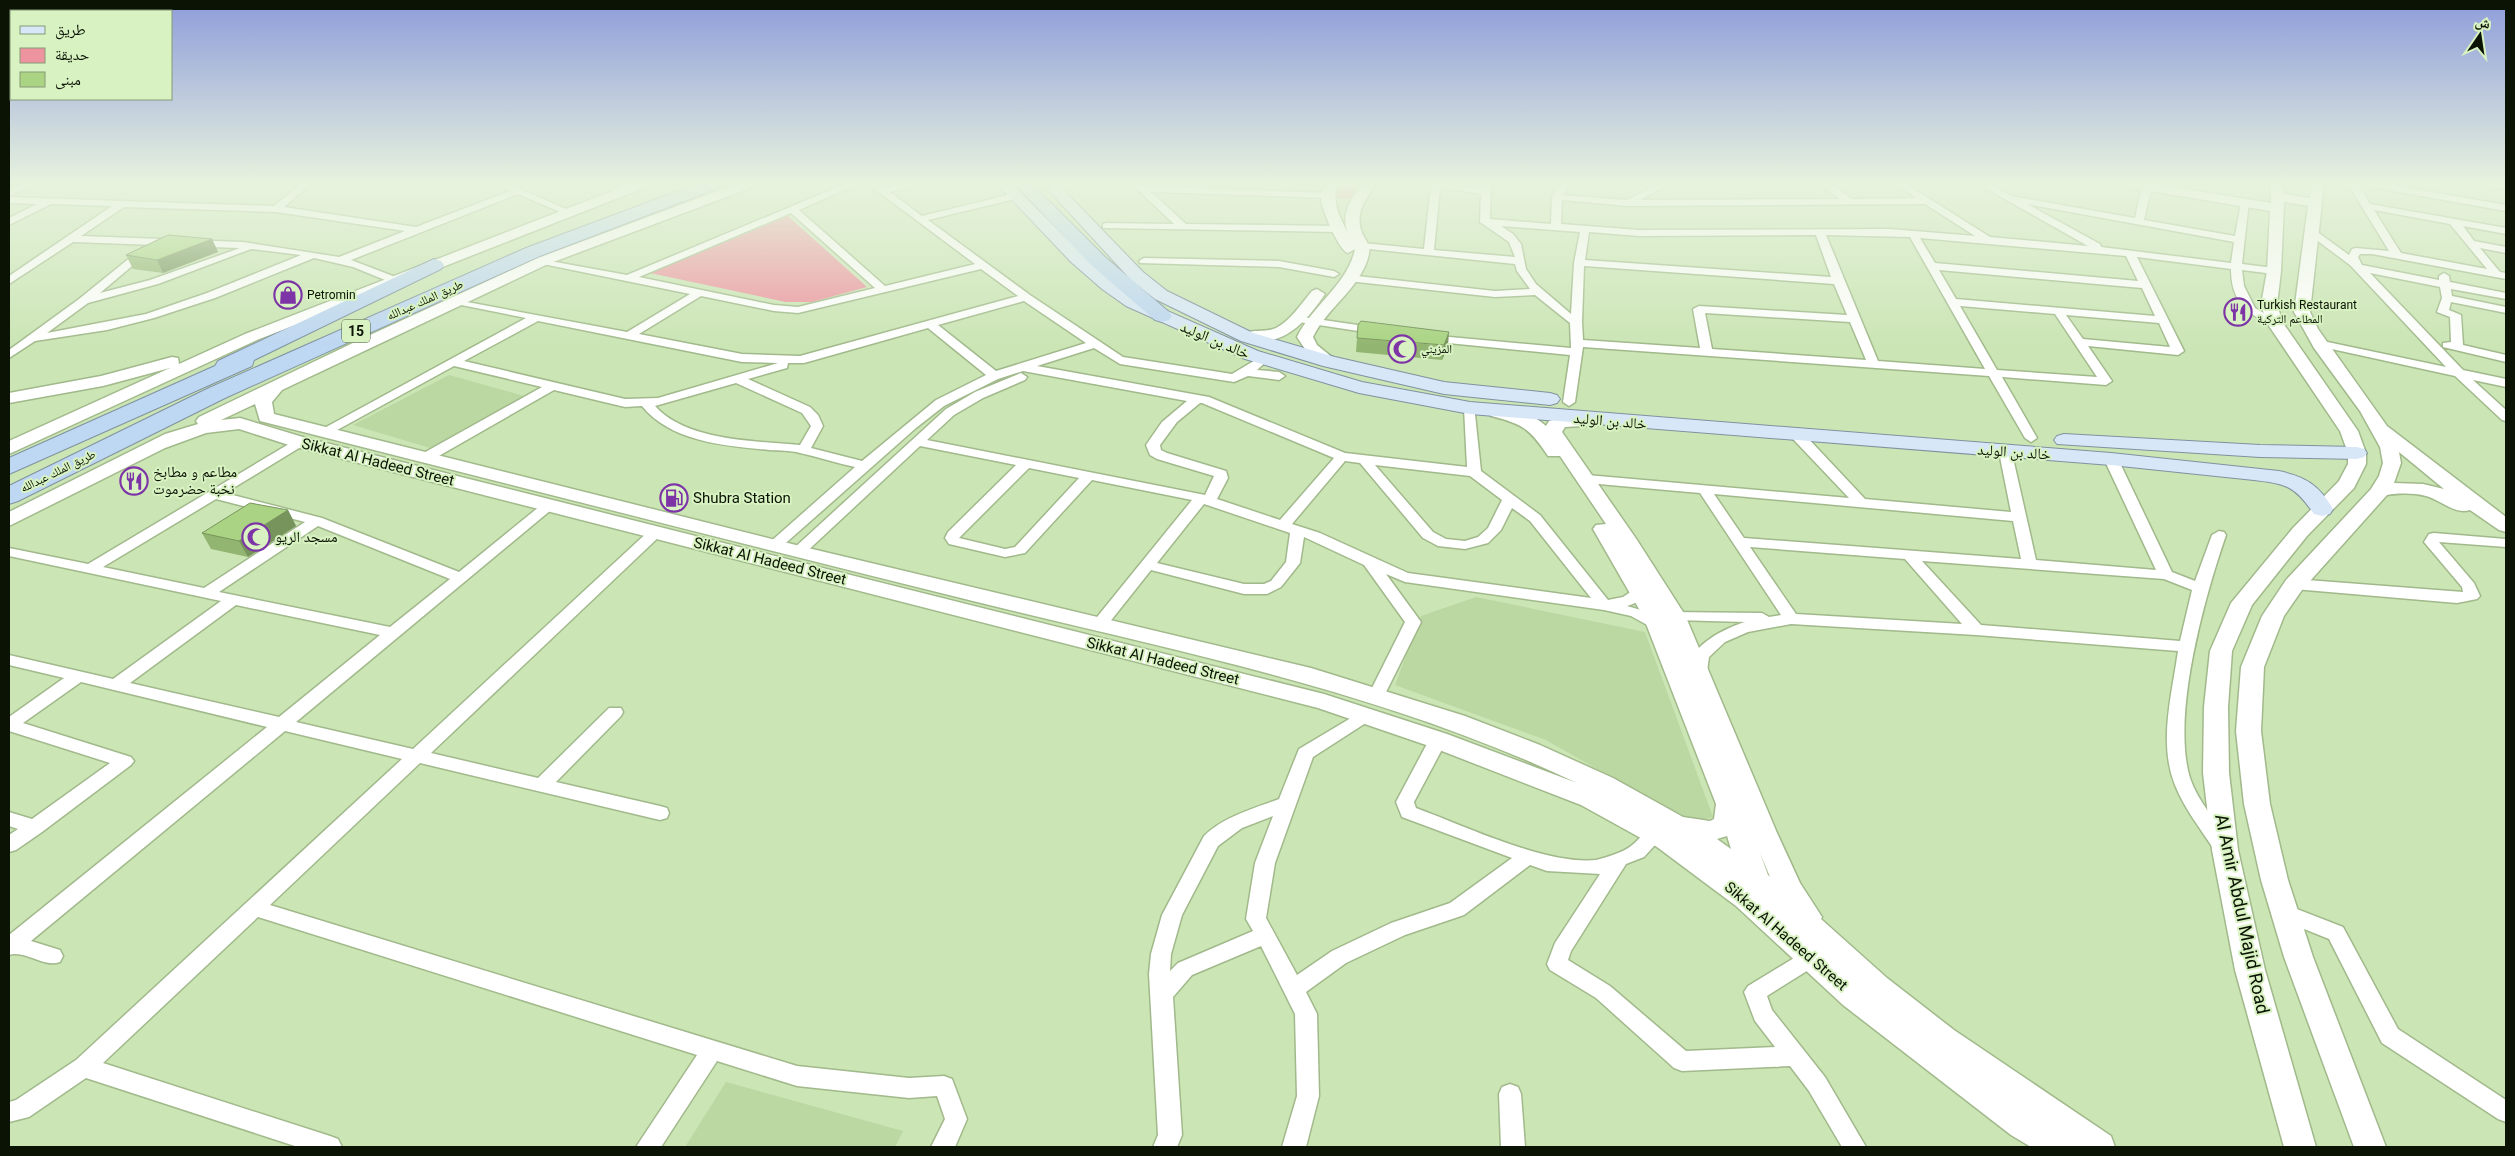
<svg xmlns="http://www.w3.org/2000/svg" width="2515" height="1156" font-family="Roboto,'Noto Naskh Arabic',sans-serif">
<rect width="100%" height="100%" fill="#cbe5b5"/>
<g fill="#bbd7a2">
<polygon points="449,375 524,396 430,448 353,425"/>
<polygon points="1476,597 1645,632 1713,817 1692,823 1546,740 1395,685 1421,616"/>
<polygon points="726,1082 903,1131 895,1147 685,1147"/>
</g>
<g fill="#ed94a0">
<polygon points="1339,184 1362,184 1355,199 1335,198"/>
<polygon points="788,216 867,287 812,302 786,302 650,273"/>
</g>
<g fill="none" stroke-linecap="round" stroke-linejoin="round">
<g stroke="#a1b98b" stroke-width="3">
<g id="street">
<polygon points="22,184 34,184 9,196 9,190"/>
<path d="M301 184H311L284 207 416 227 510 191 497 184H509L573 212 565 214 518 194 351 260 398 278V282H390L353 267 314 258 215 298 154 318 107 330 35 341 9 358V350L79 299 142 248 151 250 100 293 150 280 240 248 73 242 9 284V276L112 206 51 204 9 225V218L37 204 9 203V197L274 206ZM124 207 276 212 405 231 339 257 243 242 81 236ZM251 249 301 255 207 293 146 314 47 333 88 303 158 284Z"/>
<polygon points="619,184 631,184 636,187 631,190"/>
<path d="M845 184H858L799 210 885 286 975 264 868 184H879L884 188 902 184H919L890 192 922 216 1016 193 1021 196 1019 198 928 220 1030 295 1123 357 1232 374 1262 356 1268 360 1257 370 1279 372 1285 376 1279 380 1248 376 1234 382 1120 364 1094 348 1037 366 1209 397 1345 453 1467 467 1464 408 1466 405H1474L1481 471 1540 515 1608 600 1623 597 1635 589H1645L1648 592C1643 599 1635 604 1627 606L1641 610 1666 626 1658 631 1631 616 1604 610 1405 582 1386 574 1421 622 1383 698H1371L1369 694 1405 622 1364 565 1304 537 1300 563 1281 587 1267 594H1244L1151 570 1105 628H1093L1091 625 1093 622 1192 500 1092 480 1025 553 1005 557 949 544 945 538 948 532 1016 465 920 446 803 555H793L791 552 793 549 946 409 975 392 1021 373 1027 377 1025 380 983 398 954 415 927 440 1205 495 1214 476 1157 459 1150 455 1146 445 1162 422 1187 401 1023 371 998 379 944 406 916 428 779 549 774 550 767 546 769 543 855 467C836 463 818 457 800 453 790 450 779 451 769 450 726 446 671 442 642 406L625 407 554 390 430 461H420L418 458 420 455 542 387 454 366 328 435 323 436 317 432 526 318 451 303V299L627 332 690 294 543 264 539 263V259L627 275ZM791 213 875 288 798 307 774 305 639 277ZM981 269 1018 296 800 356 742 354 639 334 701 296 774 311 798 313ZM1024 301 1086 343 996 371 938 325ZM538 321 742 362 778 363 658 398 625 399 464 361ZM928 328 986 375 936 400 862 461 811 448 823 426 818 415 810 407 748 379 787 368 788 363H804ZM736 383 802 413 811 426 800 445C756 441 686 441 655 406ZM1200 403H1202L1334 458 1280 520 1217 499 1228 478 1226 471 1167 453 1161 450 1160 445 1177 422ZM1345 461 1360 463 1423 538 1438 546 1465 549 1488 543 1501 530 1512 508 1530 521 1591 598 1408 573 1320 533 1292 524ZM1375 465 1470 476 1502 500 1488 528 1478 537 1465 541 1446 539 1433 532ZM1029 468 1079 478 1015 547 1005 549 959 538ZM1204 504 1290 533 1286 562 1271 581 1264 584H1244L1157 563Z"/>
<polygon points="1140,184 1145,186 1329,193 1334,196 1332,198 1151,192 1186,224 1339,226 1344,229 1339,232 1103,228 1103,224 1106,223 1174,224 1137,189 1135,187"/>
<path d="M1431 184H1453L1481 189V184H1491L1490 219 1551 224 1552 197 1561 184H1571L1563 195 1627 200 1658 184H1670L1640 200 1840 199 1820 184H1831L1852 199 1916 198 1895 184H1906L1990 237 2088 246 1978 184H1990L2011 196 2135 218 2142 186 2149 184 2152 186 2144 220 2235 236 2241 203 2249 201 2242 264 2274 268 2279 271 2274 274 2242 270 2244 286 2255 308 2281 323 2275 326 2271 325C2245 312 2231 300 2231 269L2137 257 2184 351 2178 355 2088 346 2112 381 2106 385 2002 377 2037 438 2031 442 2025 438 1989 376 1583 347 1575 402 1569 406 1563 402 1570 355 1428 341 1422 338 1428 335 1571 348 1570 323 1535 295 1495 297 1348 281 1343 278 1348 275 1495 291 1530 289 1517 271 1515 264 1359 248 1358 246 1363 243 1424 249ZM1440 187 1481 194 1480 222 1509 242 1515 257 1434 250ZM1562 200 1628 206 1925 204 1975 236 1890 229 1639 230 1561 224ZM2027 204 2234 242 2231 263 2101 247 2100 244ZM1501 226 1580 232 1574 263 1571 314 1536 284 1526 269 1521 244 1513 234ZM1589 232 1639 236 1816 235 1831 277 1585 260ZM1826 235 1910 237 1985 369 1878 361ZM1920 238 2126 256 2138 281 1935 263ZM1584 266 1834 284 1847 315 1699 306 1693 309 1700 348 1583 340 1582 322ZM1939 270 2142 288 2155 316 1956 299ZM1960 306 2055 314 2097 377 1997 370ZM1705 313 1850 322 1866 360 1712 349ZM2066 315 2159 323 2170 347 2083 339Z"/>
<path d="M2348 184H2358L2370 204 2506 228V234L2463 226 2474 241 2506 247V253L2480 248 2500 272 2506 273V279L2372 254H2360L2358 257 2362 265 2439 280V276L2444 273 2449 276 2450 282 2506 293V299L2451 289 2452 296 2506 307V313L2451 302 2449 310 2461 315 2463 345 2506 355V362L2443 347V343L2451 342 2450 317 2437 312 2442 298 2440 287 2370 273 2463 370 2506 379V387L2473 380 2506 410V421L2502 420 2455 376 2318 346 2312 343 2318 340 2446 367 2350 265 2307 233 2316 231 2349 255 2352 249 2356 248 2389 251ZM2374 210 2450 224 2487 269 2401 253Z"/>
<polygon points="2365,184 2385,184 2506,205 2506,211 2370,187"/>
<polygon points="2483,184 2506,184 2506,190 2485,186"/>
<polygon points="1144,258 1279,261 1334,271 1339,274 1334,277 1279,267 1140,263 1139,261"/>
<polygon points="1296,316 1378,328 1384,331 1378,334 1292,321 1290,319"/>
<path d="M1798 432 1803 433 1865 499 2011 512 1999 452 2001 449H2011L2036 560 2156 570 2104 459 2111 455 2118 459 2172 572 2195 581 2212 535 2219 531 2224 532 2226 535C2205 596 2171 715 2190 778 2198 802 2217 821 2229 843L2227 848 2220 850 2213 848C2200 828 2184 808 2175 785 2158 743 2172 694 2178 651L1976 635 1791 624 1748 632 1725 642 1709 657 1706 679H1694C1676 651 1725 628 1745 622L1674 620 1669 618 1666 615 1669 612 1762 613 1769 617 1781 615 1700 493 1587 483 1580 479 1587 475 1849 498 1793 439 1792 436ZM1714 494 2013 521 2021 559 1744 538ZM1750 547 1905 559 1962 624 1796 614ZM1922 561 2164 579 2192 590 2180 641 1981 625Z"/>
<path d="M299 438 306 442 304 445 225 493 322 518 459 572 545 502H555L557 505 296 722 413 749 651 529H661L663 532 661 535 431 753 538 778 609 708H621L623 712 621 716 556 782 660 806 667 808 669 813 667 818 660 820 420 763 270 905 797 1066 909 1078 944 1076 952 1079 967 1119 955 1147H931L945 1119 937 1096 909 1098 797 1086 717 1061 661 1147H636L697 1055 258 917 103 1063 330 1136 338 1139 342 1147H298L86 1078 29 1117 9 1122V1102L16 1100 76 1060 402 759 285 731 31 941 60 950 63 956 60 962C43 968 26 950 9 955V935L267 727 81 682 23 723 131 757 134 761 131 765 42 832 16 850 9 852V835L18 829 9 826V812L32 819 110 763 9 731V717L64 678 9 665V655L113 679 221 601 9 556V548L88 564ZM216 499 305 522 204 588 103 567ZM318 526 450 579 390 627 219 592ZM236 605 380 635 279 717 130 683Z"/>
<polygon points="2434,533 2506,539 2506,547 2439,542 2474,583 2480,596 2477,599 2457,603 2294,589 2286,584 2294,579 2463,592 2462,587 2424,542 2429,534"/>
<path d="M1366 709 1372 711 1374 715 1372 719 1313 757 1275 863 1266 918 1297 975 1332 951 1391 923 1450 903 1512 858 1402 817 1396 802 1429 740 1432 736 1438 734 1444 736 1447 740 1414 802 1416 808C1465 826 1546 865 1596 860 1605 858 1624 852 1631 846 1642 838 1648 824 1663 829L1665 834 1644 857 1626 864 1571 951 1568 960 1610 986 1686 1051 1775 1047 1755 1021 1744 992 1748 986 1804 952 1811 950 1818 952 1821 958 1818 964 1767 996 1772 1010 1825 1077 1866 1147H1842L1809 1091 1790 1066 1682 1071 1674 1068 1596 998 1550 970 1547 964 1555 943 1600 874 1547 871 1530 865 1464 915 1405 935 1346 963 1306 992 1317 1014 1319 1096 1306 1147H1282L1297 1096 1295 1014 1261 946 1192 975 1173 997 1182 1135 1177 1147H1153L1158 1135 1149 974 1151 954 1162 915 1204 836C1225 816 1253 809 1279 799L1299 749ZM1273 816 1255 863 1246 919 1253 931 1178 963 1170 971 1171 954 1182 915 1218 846 1242 828Z"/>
<polygon points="2284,904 2343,927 2398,1029 2506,1100 2506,1122 2498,1119 2382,1043 2329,939 2277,918 2274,912 2277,906"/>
<polygon points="1510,1084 1518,1087 1521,1094 1525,1147 1501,1147 1499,1094 1502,1087"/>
</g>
</g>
<g stroke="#a1b98b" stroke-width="3">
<g id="secondary">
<polygon points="630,184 648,184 646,187 257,340 9,454 9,441 170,368 103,386 9,403 9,393 101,376 172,357 178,358 179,364 245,334"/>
<path d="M736 184H755L753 187 548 264 282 390 272 402 274 414 808 548 1311 668 1465 716 1540 745 1613 778 1683 817 1710 821 1714 819 1716 804 1643 616 1593 529 1596 525 1606 524 1560 456H1548C1530 429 1523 424 1491 416L1488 412 1491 408C1508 404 1533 414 1546 426L1549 421 1563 417H1601L1604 421 1601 425 1565 427 1562 432 1637 540 1685 615 1777 833 1800 883 1822 917 1821 919 1887 978 1954 1030 2111 1136 2115 1147H2031L2011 1135 1843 1005 1736 906 1657 847 1581 805 1429 746 1318 708 292 446 239 429 206 433 165 448 9 526V512L165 434 198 424 196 421 199 417 357 341 538 258ZM255 404 260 421C497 481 735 542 973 601 1180 652 1383 691 1577 783L1447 734 1324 694 306 438 240 418 221 420ZM1727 836 1731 849 1717 839ZM1760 853 1770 877 1768 875Z"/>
<path d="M1325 184H1338C1331 202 1340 217 1348 233 1340 214 1351 199 1362 184H1376C1364 201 1353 216 1364 237 1369 245 1371 248 1368 258 1359 289 1327 308 1313 337L1317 345 1338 362 1336 366 1330 367 1309 355 1297 337C1312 306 1348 284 1355 249L1348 253C1339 251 1322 210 1321 199 1321 193 1322 189 1325 184Z"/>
<path d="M2126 184H2155L2271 203V184H2283L2284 194 2310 198 2312 184H2324L2310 312 2318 329 2387 426 2506 517V532L2499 530 2470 510C2455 515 2441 500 2426 496 2414 493 2399 493 2387 495L2302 590 2284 616 2264 667 2261 731 2270 804 2288 880 2313 957 2386 1147H2354L2284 957 2261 880 2244 804 2236 731 2241 667 2262 616 2286 580 2371 489 2379 476 2383 463 2380 447 2360 411 2314 348 2294 312 2308 206 2284 202 2281 271 2277 305 2283 323 2358 431 2366 453V464L2354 488 2307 536 2252 605 2232 651 2228 707 2229 773 2238 850 2265 970 2316 1147H2284L2235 970 2212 850 2203 773 2204 707 2210 651 2231 603 2293 528 2339 481 2348 464V453L2340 431 2267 323 2261 305 2267 271 2270 211 2133 188ZM2399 452 2444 489 2423 484 2394 483 2401 463Z"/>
<path d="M1317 289 1325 294C1308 319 1289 342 1257 342 1250 342 1243 343 1239 337 1245 328 1266 333 1276 328 1291 320 1301 304 1312 291Z"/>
</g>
</g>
<g stroke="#7f929f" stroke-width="2">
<g id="primary">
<path d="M997 184H1012L1083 255 1114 282 1138 298 1258 351 1362 382 1470 402 2111 453 2279 471C2306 477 2319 485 2333 509L2330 514 2322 516 2314 514C2295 486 2287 484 2254 480L2111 465 1470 414 1359 393 1245 359 1126 306 1102 289 1071 262Z"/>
<polygon points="1043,184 1058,184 1143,272 1167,291 1253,333 1335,357 1444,382 1550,393 1557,395 1560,399 1557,403 1550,405 1444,394 1323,366 1241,341 1155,299 1131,280"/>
<polygon points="2064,434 2260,445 2357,447 2364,449 2367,453 2364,457 2357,459 2260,457 2057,444 2054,440 2057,436"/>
</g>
</g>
<g stroke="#7f929f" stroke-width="2">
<g id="highway">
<polygon points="697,184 721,184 718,188 540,256 225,398 18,501 9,504 9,486 209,388 526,248"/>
<polygon points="1015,184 1032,184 1105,257 1169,312 1172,316 1169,320 1162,322 1155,320 1091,265"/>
<polygon points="434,259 441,261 444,265 441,269 254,360 252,366 9,474 9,458 215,366 218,361"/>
</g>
</g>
<use href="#street" fill="#fff" fill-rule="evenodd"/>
<use href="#secondary" fill="#fff" fill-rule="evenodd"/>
<use href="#primary" fill="#d8e7f7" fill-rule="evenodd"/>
<use href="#highway" fill="#bed7f2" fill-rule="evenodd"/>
</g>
<g fill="#92b671">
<polygon points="212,239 218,252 163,273 133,269 126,255"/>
<polygon points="1357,338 1448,346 1442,360 1356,352"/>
<polygon points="288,510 296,526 248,557 211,549 202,533"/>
</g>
<g fill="#77945c">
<polygon points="212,239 218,252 163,273 157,260"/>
<polygon points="1449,332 1448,346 1442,360 1444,345"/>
<polygon points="288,510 296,526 248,557 239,541"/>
</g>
<g fill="#aad483" stroke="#77945c">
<polygon points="168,235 212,239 157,260 126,255"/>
<polygon points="1361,321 1449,332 1444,345 1357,338 1358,325"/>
<polygon points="250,503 288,510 239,541 202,533"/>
</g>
<linearGradient id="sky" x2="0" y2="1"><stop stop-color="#8e9dda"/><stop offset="0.53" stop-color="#e8f3de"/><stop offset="1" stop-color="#e8f3de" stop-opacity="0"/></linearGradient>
<rect width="2515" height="346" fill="url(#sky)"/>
<defs>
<g id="shop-ring" transform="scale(1.4375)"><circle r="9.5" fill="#d8f2c2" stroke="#7d34a6" stroke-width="1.5"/><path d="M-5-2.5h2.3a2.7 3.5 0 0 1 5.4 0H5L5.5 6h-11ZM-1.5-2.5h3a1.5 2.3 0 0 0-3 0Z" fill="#7d34a6"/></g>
<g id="restaurant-ring" transform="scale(1.4375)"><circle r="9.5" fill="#d8f2c2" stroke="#7d34a6" stroke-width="1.5"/><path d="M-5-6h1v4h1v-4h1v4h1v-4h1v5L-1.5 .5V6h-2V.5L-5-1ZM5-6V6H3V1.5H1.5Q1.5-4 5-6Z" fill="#7d34a6"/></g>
<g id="mosque-ring" transform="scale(1.4375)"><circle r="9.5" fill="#d8f2c2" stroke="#7d34a6" stroke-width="1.5"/><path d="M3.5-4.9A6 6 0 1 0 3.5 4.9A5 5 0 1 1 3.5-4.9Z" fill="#7d34a6"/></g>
<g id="fuel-ring" transform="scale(1.4375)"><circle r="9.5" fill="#d8f2c2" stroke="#7d34a6" stroke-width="1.5"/><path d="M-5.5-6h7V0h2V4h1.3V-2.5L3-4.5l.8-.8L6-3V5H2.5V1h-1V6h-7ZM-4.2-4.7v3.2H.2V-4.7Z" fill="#7d34a6"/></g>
</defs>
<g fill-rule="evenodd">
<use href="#shop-ring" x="288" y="295"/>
<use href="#restaurant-ring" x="2238" y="312"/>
<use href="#mosque-ring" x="1402" y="349"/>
<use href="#restaurant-ring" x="134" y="481"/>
<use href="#fuel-ring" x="674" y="498"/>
<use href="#mosque-ring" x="256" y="537"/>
</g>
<g text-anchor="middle" stroke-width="4" stroke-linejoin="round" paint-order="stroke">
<g font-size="12" fill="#0b1304" stroke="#d8f2c2" text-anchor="start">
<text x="307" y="299">Petromin</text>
<text x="2257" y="309">Turkish Restaurant<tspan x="2257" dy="14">المطاعم التركية</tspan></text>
<text x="1421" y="353">المزيني</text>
</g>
<g font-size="12" fill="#0b1304" stroke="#d8f2c2">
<text transform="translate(425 300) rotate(-24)" y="4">طريق الملك عبدالله</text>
<text transform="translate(58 471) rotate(-26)" y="4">طريق الملك عبدالله</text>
</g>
<rect fill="#d8f2c2" stroke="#48563d" stroke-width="1" x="342" y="319.5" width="28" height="23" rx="4"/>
<g font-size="14" font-weight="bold" fill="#0b1304">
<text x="356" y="336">15</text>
</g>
<g font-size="15" fill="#0b1304" stroke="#d8f2c2">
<text transform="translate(1215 340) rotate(23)" y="5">خالد بن الوليد</text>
<text transform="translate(1610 421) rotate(5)" y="5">خالد بن الوليد</text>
<text transform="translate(2014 452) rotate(4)" y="5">خالد بن الوليد</text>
<text transform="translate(378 462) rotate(14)" y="5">Sikkat Al Hadeed Street</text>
<text transform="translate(770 561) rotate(14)" y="5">Sikkat Al Hadeed Street</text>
<text transform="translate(1163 661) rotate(14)" y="5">Sikkat Al Hadeed Street</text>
<text transform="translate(1786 936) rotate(41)" y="5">Sikkat Al Hadeed Street</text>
</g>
<g font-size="15" fill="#0b1304" stroke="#d8f2c2" text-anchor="start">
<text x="153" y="477">مطاعم و مطابخ<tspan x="153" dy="17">نخبة حضرموت</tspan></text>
<text x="693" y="503">Shubra Station</text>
<text x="275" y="542">مسجد الريو</text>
</g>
<g font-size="18" fill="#0b1304" stroke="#d8f2c2">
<text transform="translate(2242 914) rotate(78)" y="6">Al Amir Abdul Majid Road</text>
</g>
</g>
<rect width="2515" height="1156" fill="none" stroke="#0b1304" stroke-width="20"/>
<rect x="10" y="10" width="162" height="90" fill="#d8f2c2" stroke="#869976"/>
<rect x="20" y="26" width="25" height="8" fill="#d8e7f7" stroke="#869976"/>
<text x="55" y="35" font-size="15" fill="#0b1304">طريق</text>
<rect x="20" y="48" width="25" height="15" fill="#ed94a0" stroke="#869976"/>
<text x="55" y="60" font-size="15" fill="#0b1304">حديقة</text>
<rect x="20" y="72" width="25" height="15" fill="#aad483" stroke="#869976"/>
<text x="55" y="85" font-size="15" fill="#0b1304">مبنى</text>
<g transform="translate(2480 35) rotate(13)" stroke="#d8f2c2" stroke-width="4" paint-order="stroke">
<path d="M0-4L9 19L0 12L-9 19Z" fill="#0b1304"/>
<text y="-8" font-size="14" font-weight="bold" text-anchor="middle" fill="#0b1304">ش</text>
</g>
</svg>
